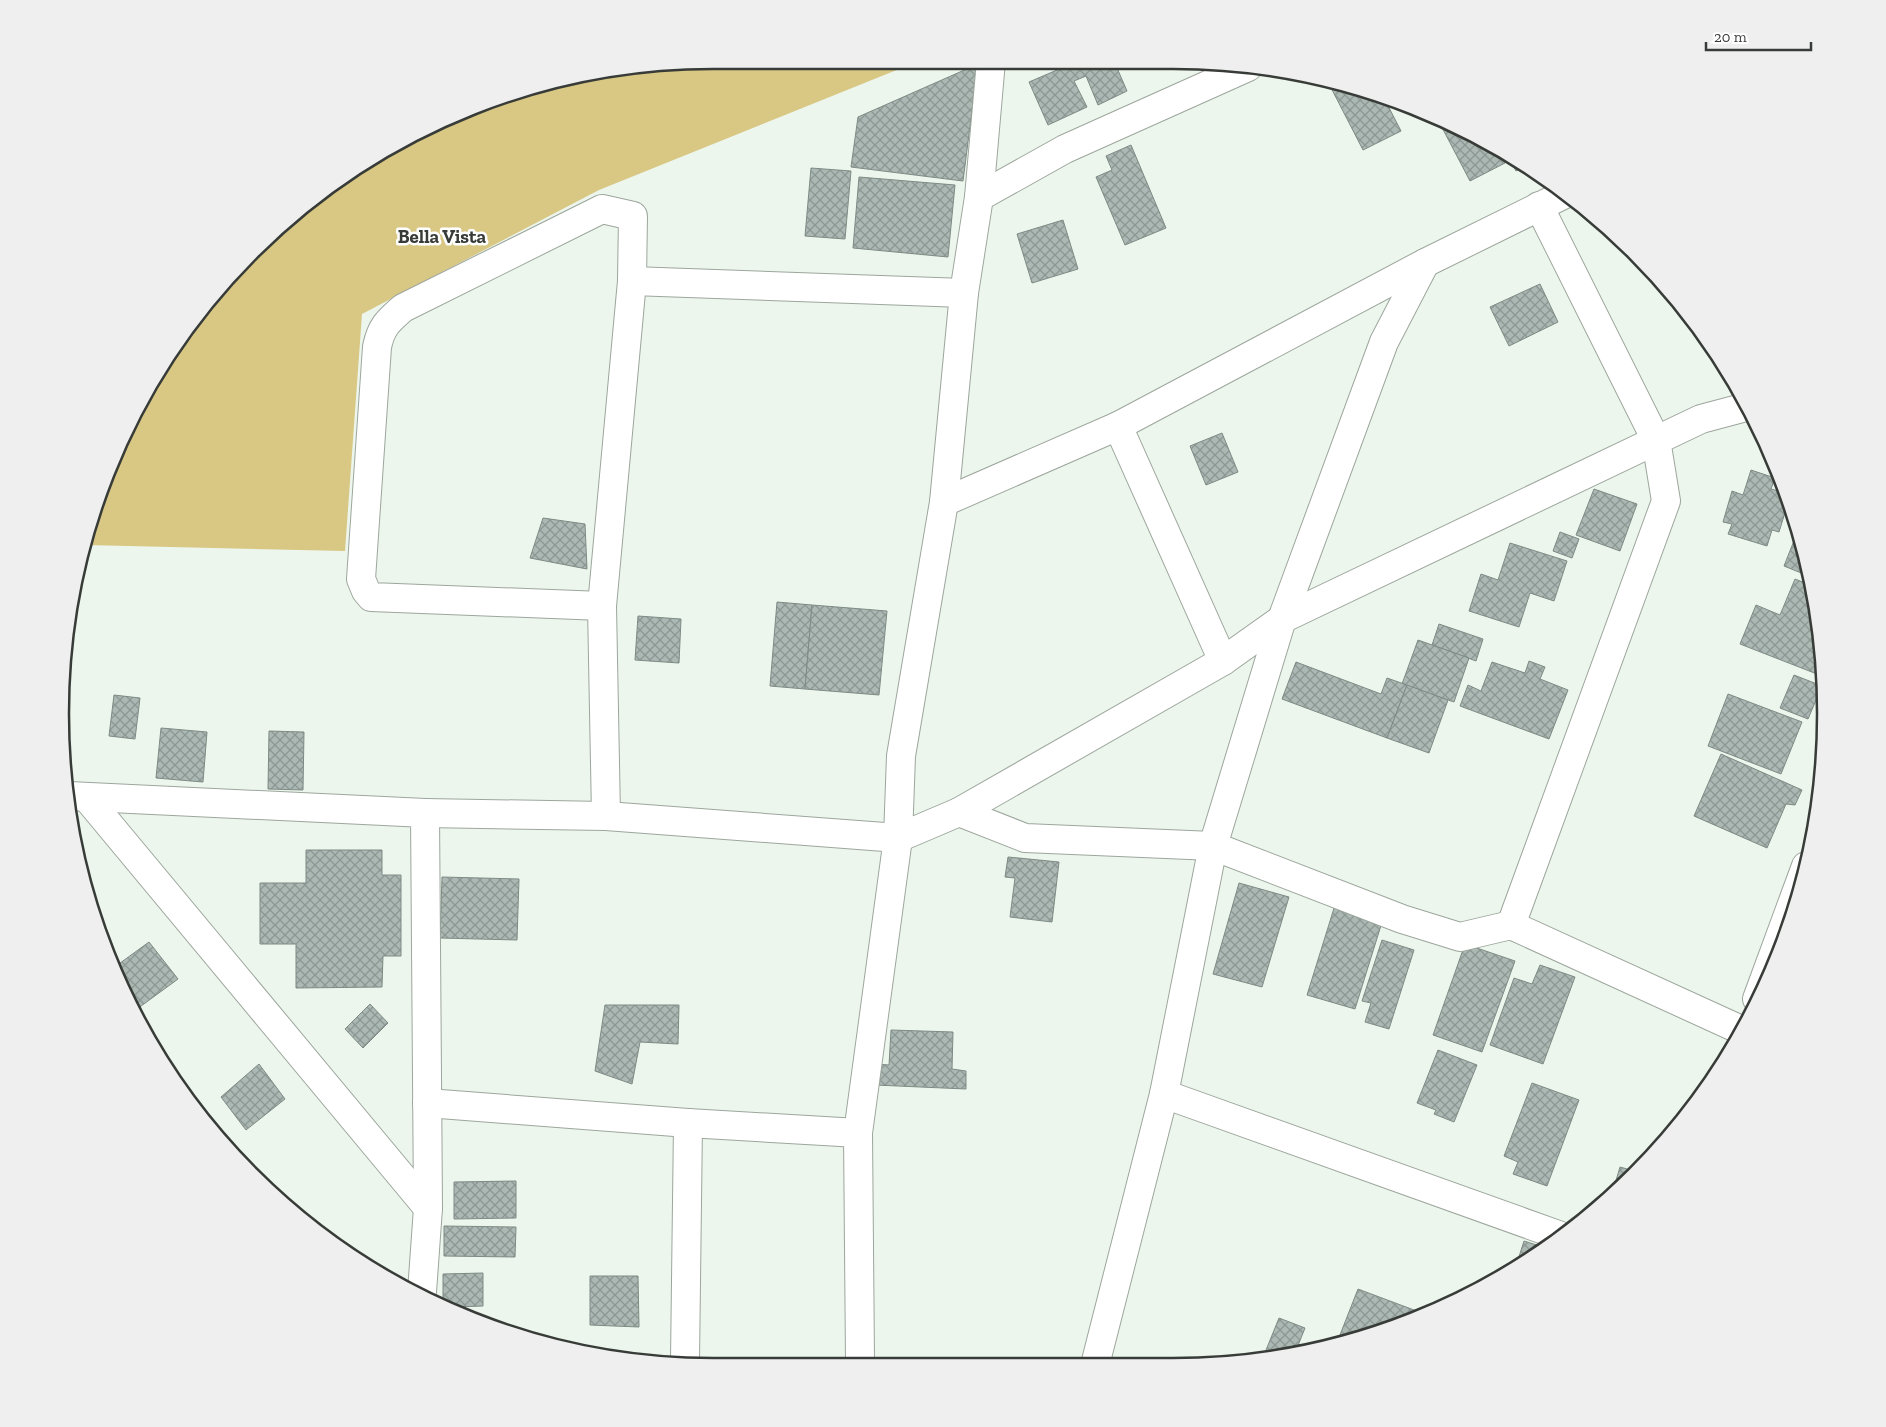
<svg xmlns="http://www.w3.org/2000/svg" width="1886" height="1427" font-family="'Zilla Slab',serif">
<defs>
<pattern id="building-cross-hatch" width="8" height="8" patternUnits="userSpaceOnUse" patternTransform="scale(1.25)"><rect width="8" height="8" fill="#abb8b3"/><path d="M0 0l8 8M0 8l8-8" fill="none" stroke="#8c9793"/></pattern>
</defs>
<rect width="100%" height="100%" fill="#ecf6ec"/>
<polygon fill="#d9c784" points="714,60 919,61 599,190 362,314 345,551 86,545 128,424 170,350 251,252 387,148 544,82"/>
<g fill="url(#building-cross-hatch)" stroke="#7e8a85">
<polygon points="1062,61 1114,61 1127,91 1098,105 1086,76 1074,81 1087,107 1048,125 1029,82 1064,67"/>
<polygon points="978,64 963,181 851,167 858,117"/>
<polygon points="1327,80 1342,82 1384,98 1401,131 1363,150"/>
<polygon points="1437,118 1461,127 1496,147 1505,163 1470,181"/>
<polygon points="1131,145 1166,228 1125,245 1096,177 1112,170 1106,156"/>
<polygon points="1507,154 1527,165 1516,171"/>
<polygon points="811,168 851,171 845,239 805,236"/>
<polygon points="859,177 955,185 948,257 853,248"/>
<polygon points="1063,220 1078,269 1032,283 1017,234"/>
<polygon points="1540,284 1558,322 1509,346 1490,307"/>
<polygon points="1222,433 1238,472 1206,485 1190,446"/>
<polygon points="1751,470 1775,478 1771,489 1785,493 1788,503 1779,532 1772,530 1767,546 1728,534 1732,524 1723,522 1732,491 1743,495"/>
<polygon points="1594,489 1637,504 1620,551 1576,535"/>
<polygon points="543,518 585,524 587,569 530,558"/>
<polygon points="1560,532 1579,539 1572,558 1553,551"/>
<polygon points="1797,533 1811,577 1784,566"/>
<polygon points="1510,543 1567,561 1554,601 1530,593 1519,627 1469,611 1481,574 1498,580"/>
<polygon points="1795,579 1813,586 1822,676 1740,644 1756,605 1780,615"/>
<polygon points="777,602 812,605 805,689 770,686"/>
<polygon points="812,605 887,611 879,695 805,689"/>
<polygon points="638,616 681,619 679,663 635,660"/>
<polygon points="1439,624 1483,639 1476,661 1432,645"/>
<polygon points="1418,640 1469,658 1454,702 1402,684"/>
<polygon points="1529,661 1545,667 1540,679 1568,690 1549,739 1460,706 1468,685 1481,691 1492,662 1525,673"/>
<polygon points="1296,662 1381,694 1387,678 1407,685 1387,738 1282,699"/>
<polygon points="1794,675 1822,686 1808,719 1780,708"/>
<polygon points="1407,685 1448,700 1429,753 1387,738"/>
<polygon points="1728,694 1802,722 1781,774 1708,746"/>
<polygon points="114,695 140,698 135,739 109,736"/>
<polygon points="161,728 207,732 203,782 156,778"/>
<polygon points="269,731 304,732 303,790 268,789"/>
<polygon points="1721,754 1802,790 1795,805 1786,804 1767,848 1694,816"/>
<polygon points="306,850 382,850 382,875 401,875 401,956 383,956 382,987 296,988 296,944 260,944 260,883 306,883"/>
<polygon points="1008,857 1059,862 1052,922 1010,917 1015,878 1005,877"/>
<polygon points="442,877 519,879 517,940 440,938"/>
<polygon points="1239,883 1289,897 1262,987 1213,974"/>
<polygon points="1335,905 1383,919 1355,1009 1307,995"/>
<polygon points="1382,940 1414,950 1389,1029 1365,1022 1371,1003 1362,1001"/>
<polygon points="149,942 178,979 137,1009 116,966"/>
<polygon points="1465,944 1515,961 1482,1052 1433,1035"/>
<polygon points="1540,965 1575,977 1543,1064 1490,1045 1514,978 1532,984"/>
<polygon points="370,1004 388,1023 363,1048 345,1029"/>
<polygon points="605,1005 679,1005 678,1044 640,1042 632,1084 595,1071"/>
<polygon points="891,1030 953,1032 952,1069 966,1071 966,1089 875,1085 875,1064 889,1065"/>
<polygon points="1438,1050 1477,1065 1454,1122 1434,1114 1436,1110 1417,1103"/>
<polygon points="259,1064 285,1099 246,1130 221,1097"/>
<polygon points="1532,1083 1579,1100 1547,1186 1513,1174 1518,1162 1504,1156"/>
<polygon points="1620,1167 1638,1172 1612,1194"/>
<polygon points="516,1181 516,1218 454,1219 454,1182"/>
<polygon points="444,1226 516,1227 515,1257 444,1256"/>
<polygon points="1524,1241 1546,1248 1536,1257 1516,1266"/>
<polygon points="483,1273 483,1306 452,1307 443,1303 443,1274"/>
<polygon points="590,1276 638,1276 639,1327 590,1325"/>
<polygon points="1358,1289 1422,1313 1383,1332 1342,1342 1338,1340"/>
<polygon points="1279,1318 1305,1328 1295,1353 1262,1360"/>
</g>
<g fill="none" stroke-linecap="round" stroke-linejoin="round">
<g stroke="#9da69d" stroke-width="30">
<g id="minor">
<polyline points="991,61 979,197 964,293 944,502 901,756 898,838 959,812 1025,838 1213,846 1402,919 1460,937 1511,925 1741,1030"/>
<polyline points="979,197 1065,149 1248,67"/>
<polyline points="632,281 964,293"/>
<polyline points="1118,426 1223,661"/>
<polyline points="944,502 1118,426 1425,263 1565,194"/>
<path d="M602 606 371 597 366 591 361 579 377 347C381 327 388 321 403 308L602 209 633 216 632 281 602 606 606 816"/>
<polyline points="69,796 425,813 428,1208 422,1292"/>
<polyline points="87,798 428,1208"/>
<polyline points="959,812 1223,661 1282,619 1701,419 1746,407"/>
<polyline points="425,813 606,816 898,838 858,1133 860,1361"/>
<polyline points="1511,925 1666,501 1656,440 1539,206"/>
<polyline points="1757,999 1806,866"/>
<polyline points="1164,1094 1561,1236"/>
<polyline points="427,1103 688,1123 858,1133"/>
<polyline points="685,1361 688,1123"/>
<polyline points="1096,1361 1164,1094 1213,846 1282,619 1384,342 1425,263"/>
</g>
</g>
<use href="#minor" stroke="#fff" stroke-width="28"/>
</g>
<g text-anchor="middle" stroke-width="5" stroke-linejoin="round" paint-order="stroke">
<g font-size="19" font-weight="bold" fill="#383c38" stroke="#fff">
<text x="442" y="243">Bella Vista</text>
</g>
</g>
<path d="M0 0H1886V1427H0ZM713 69H1173A644 644 0 0 1 1817 713V714A644 644 0 0 1 1173 1358H713A644 644 0 0 1 69 714V713A644 644 0 0 1 713 69Z" fill="#efefef" fill-rule="evenodd"/>
<path fill="none" stroke="#383c38" stroke-width="2.5" d="M713 69H1173A644 644 0 0 1 1817 713V714A644 644 0 0 1 1173 1358H713A644 644 0 0 1 69 714V713A644 644 0 0 1 713 69Z"/>
<path d="M1706 42v8h105v-8" fill="none" stroke="#383c38" stroke-width="2.5"/>
<text x="1714" y="42" font-size="15" fill="#383c38" stroke="#ffffff" stroke-width="4" paint-order="stroke">20 m</text>
</svg>
